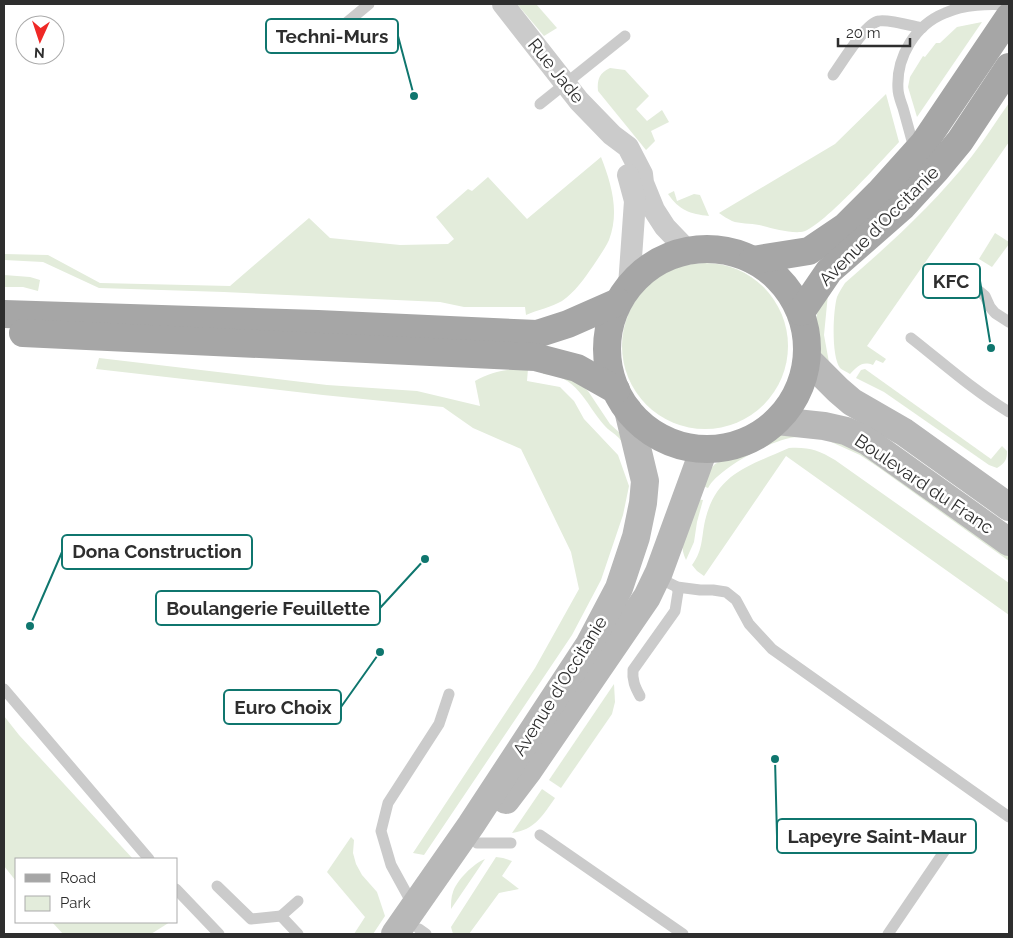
<svg xmlns="http://www.w3.org/2000/svg" width="1013" height="938" font-family="Raleway,sans-serif">
<rect width="100%" height="100%" fill="#fff"/>
<g fill="#e3ecdb">
<polygon points="517,4 536,4 557,28 544,36"/>
<polygon points="982,22 917,117 908,87 910,77 923,56 925,57 936,43 940,43 957,27"/>
<path d="M610 68 625 70 649 96 636 109 647 121 662 110 669 122 651 131 655 141 646 150 598 91C597 80 599 73 610 68Z"/>
<path d="M886 94 899 142C884 158 818 232 801 232 787 233 772 228 759 225 751 223 739 224 732 221 728 219 723 216 719 213L835 144Z"/>
<path d="M1009 103V142L867 346 886 359 883 363 876 360 873 365C862 361 858 366 850 374 847 372 842 370 840 368 831 356 833 311 837 297 839 292 842 288 845 283 890 244 935 203 972 156 985 139 997 120 1009 103Z"/>
<path d="M601 157C611 183 620 211 609 240 605 249 598 258 593 266 584 279 575 292 562 301 552 307 537 310 526 315L525 307H464L440 302 224 292 99 288 43 262 4 260V254L48 255 100 283 230 286 309 218 330 238 400 245 448 244 454 239 436 217 468 189 472 191 488 177 527 219Z"/>
<path d="M674 191 677 201 694 194 700 195 709 216C690 214 679 210 668 194Z"/>
<polygon points="995,233 1009,242 1009,244 992,267 979,259"/>
<circle cx="705" cy="346" r="83"/>
<polygon points="4,275 30,277 40,280 38,291 23,287 4,287"/>
<polygon points="828,294 824,335 830,368 818,356 816,342 816,320 819,303"/>
<path d="M99 358 327 385 417 391 480 406 475 381C493 371 507 369 528 369L527 381 560 387 574 401 584 419 618 455 629 486 623 515 601 580 572 635 424 855 413 853 535 668 579 589 571 552 521 449 473 428 443 407 323 395 96 369Z"/>
<path d="M544 369 574 378 588 391 610 424 621 434 629 450C625 446 622 442 619 438 614 433 608 430 604 425 585 403 577 375 543 374Z"/>
<path d="M865 369 991 459 1002 446 1007 451C1007 460 1005 463 997 468L989 465 884 392 856 378 861 370Z"/>
<path d="M803 432 798 437C776 437 718 468 708 488L700 485 704 476 715 464 763 440 779 434Z"/>
<polygon points="829,441 860,448 1009,552 1009,561 878,467 860,455"/>
<path d="M789 448C809 447 818 450 835 460L1009 583V615L786 456 704 576 697 571 692 565C704 549 701 535 706 517 718 472 752 465 789 448Z"/>
<path d="M694 499 703 500 697 522 694 542 686 560C676 540 688 519 694 499Z"/>
<polygon points="614,684 615,702 612,714 561,788 549,780"/>
<polygon points="4,716 19,735 133,859 16,859 16,881 4,866"/>
<path d="M542 789 555 798C543 815 535 830 512 833Z"/>
<polygon points="351,837 354,840 353,853 356,864 362,875 377,892 385,916 373,934 354,934 365,917 327,872"/>
<polygon points="496,857 503,858 512,861 502,876 519,889 499,893 469,934 453,934 451,927"/>
<path d="M485 859 451 909C451 903 451 897 453 892 457 880 473 864 485 859Z"/>
<polygon points="52,922 170,922 151,934 63,934"/>
</g>
<g fill="none" stroke-linecap="round" stroke-linejoin="round">
<g stroke="#cbcbcb" stroke-width="11">
<polyline points="322,43 369,4"/>
<path d="M833 75C842 63 865 23 879 21 888 19 912 26 922 28"/>
<polyline points="540,104 625,36"/>
<path d="M915 152C911 137 907 122 903 108 901 102 898 95 898 89 896 57 915 25 945 13 965 4 988 4 1009 5"/>
<polyline points="954,274 979,291 985,296 990,307 995,313 1009,322"/>
<path d="M911 338C943 363 974 391 1009 412"/>
<polyline points="657,577 677,587 700,590 713,590 726,592 736,600 749,624 772,649 1009,817"/>
<polyline points="4,689 149,859"/>
<path d="M640 696C635 687 632 680 633 670L675 611 678 592 677 587"/>
<polyline points="540,835 683,934"/>
<polyline points="477,843 511,843"/>
<polyline points="217,886 251,919 281,916"/>
<polyline points="176,889 219,934"/>
<polyline points="414,907 391,865 381,831 388,803 439,724 449,694"/>
<polyline points="419,929 426,934"/>
<polyline points="298,934 281,916 298,901"/>
<polyline points="888,934 952,840"/>
</g>
<g stroke="#cbcbcb" stroke-width="22">
<polyline points="503,4 579,101 612,135 628,147 642,174 643,183 654,210 665,227 688,251"/>
<polyline points="628,175 635,201 629,286"/>
</g>
<g stroke="#b8b8b8" stroke-width="28">
<polyline points="807,359 838,390 852,402 904,432 1009,507"/>
<polyline points="777,421 824,426 846,431 867,441 1009,542"/>
<polyline points="506,800 528,771 647,597 659,572 704,449"/>
<polyline points="395,934 471,825 589,645 619,588 636,537 643,503 645,481 628,410"/>
</g>
<g stroke="#a6a6a6" stroke-width="28">
<circle cx="707" cy="349" r="100"/>
<polyline points="753,260 809,251 846,226 879,193 924,143 1009,17"/>
<polyline points="801,312 829,271 902,207 936,170 960,141 1009,67"/>
<polyline points="4,314 318,324 537,334 568,324 618,302"/>
<polyline points="23,333 535,357 577,368 616,390"/>
</g>
</g>
<g text-anchor="middle" stroke-width="5" stroke-linejoin="round" paint-order="stroke">
<g font-size="18" fill="#2e2e2e" stroke="#fff">
<text transform="translate(556 71) rotate(51)" y="6">Rue Jade</text>
<text transform="translate(879 226) rotate(-45)" y="6">Avenue d'Occitanie</text>
<text transform="translate(924 484) rotate(34)" y="6">Boulevard du Franc</text>
<text transform="translate(560 686) rotate(-58)" y="6">Avenue d'Occitanie</text>
</g>
</g>
<path fill="none" stroke="#0f766e" stroke-width="2" d="M414 96L398 36M991 348L980 281M30 626L62 552M425 559L380 608M380 652L341 707M775 759L777 836"/>
<g fill="#0f766e" stroke="#fff" stroke-width="2">
<circle cx="414" cy="96" r="5"/>
<circle cx="991" cy="348" r="5"/>
<circle cx="30" cy="626" r="5"/>
<circle cx="425" cy="559" r="5"/>
<circle cx="380" cy="652" r="5"/>
<circle cx="775" cy="759" r="5"/>
</g>
<g fill="#fff" stroke="#0f766e" stroke-width="2">
<rect x="266" y="19" width="132" height="34" rx="5"/>
<rect x="923" y="264" width="57" height="34" rx="5"/>
<rect x="62" y="535" width="190" height="34" rx="5"/>
<rect x="156" y="591" width="224" height="34" rx="5"/>
<rect x="224" y="690" width="117" height="34" rx="5"/>
<rect x="777" y="819" width="199" height="34" rx="5"/>
</g>
<g font-size="19" text-anchor="middle" font-weight="bold" fill="#2e2e2e">
<text x="332" y="43">Techni-Murs</text>
<text x="951" y="288">KFC</text>
<text x="157" y="558">Dona Construction</text>
<text x="268" y="615">Boulangerie Feuillette</text>
<text x="283" y="714">Euro Choix</text>
<text x="877" y="843">Lapeyre Saint-Maur</text>
</g>
<rect width="1013" height="938" fill="none" stroke="#2e2e2e" stroke-width="10"/>
<rect x="15" y="858" width="162" height="65" fill="#ffffff" stroke="#ababab"/>
<rect x="25" y="874" width="25" height="8" fill="#a6a6a6" stroke="#ababab"/>
<text x="60" y="883" font-size="15" fill="#2e2e2e">Road</text>
<rect x="25" y="896" width="25" height="15" fill="#e3ecdb" stroke="#ababab"/>
<text x="60" y="908" font-size="15" fill="#2e2e2e">Park</text>
<g transform="translate(40 40) rotate(183)"><circle r="24" fill="#ffffff" stroke="#ababab"/>
<path d="M0-4L9 19L0 12L-9 19Z" fill="#ef2826"/>
<text y="-8" font-size="14" font-weight="bold" text-anchor="middle" fill="#2e2e2e">N</text>
</g>
<path d="M838 38v8h72v-8" fill="none" stroke="#2e2e2e" stroke-width="2.5"/>
<text x="846" y="38" font-size="15" fill="#2e2e2e" stroke="#ffffff" stroke-width="4" paint-order="stroke">20 m</text>
</svg>
